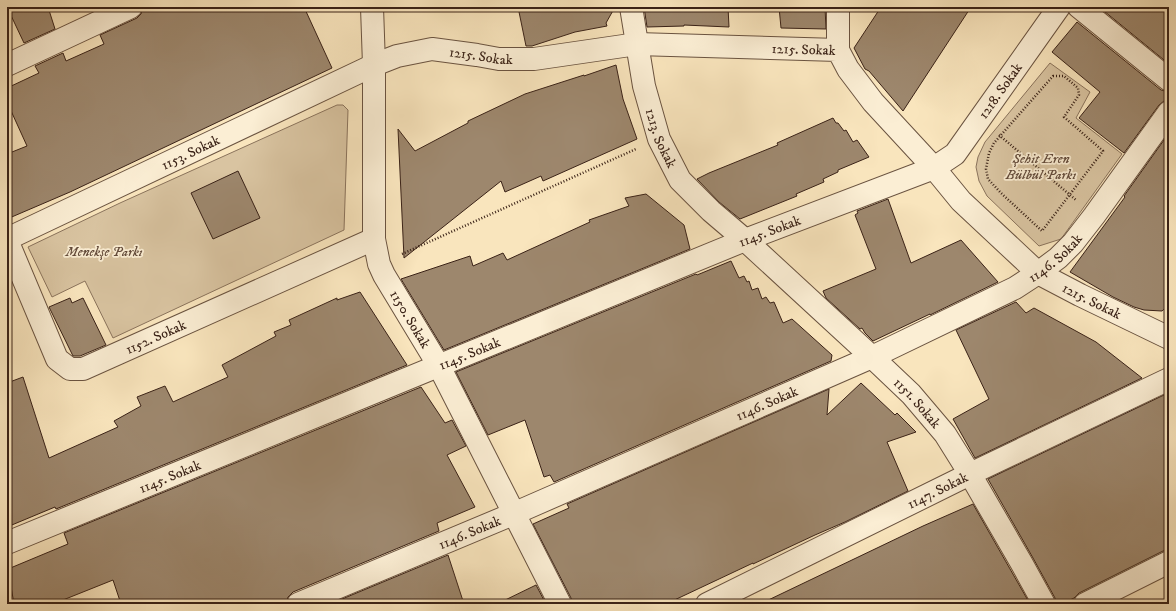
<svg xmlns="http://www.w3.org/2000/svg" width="1176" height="611" font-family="'IM FELL DW Pica',serif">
	<rect width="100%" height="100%" fill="#f9e5bd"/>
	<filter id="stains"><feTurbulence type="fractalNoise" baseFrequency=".005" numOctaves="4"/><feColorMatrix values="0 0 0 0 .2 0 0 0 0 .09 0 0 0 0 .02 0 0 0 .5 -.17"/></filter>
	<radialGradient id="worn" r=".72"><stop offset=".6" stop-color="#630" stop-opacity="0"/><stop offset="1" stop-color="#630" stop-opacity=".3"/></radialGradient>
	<path fill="#d9c4a1" stroke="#8a735c" d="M 1050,63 L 1090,92 L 1076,118 L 1122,154 L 1061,239 L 1039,246 L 987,196 L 979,181 L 976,167 L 978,157 L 985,142 Z
		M 337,105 L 343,105 L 348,110 L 344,230 L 113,338 L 85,281 L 52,297 L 28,247 L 120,203 Z"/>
	<path fill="#9d876d" stroke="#3a2217" d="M 7,7 L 48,7 L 55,29 L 24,43 Z
		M 143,7 L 304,7 L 332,68 L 70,192 L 7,219 L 7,154 L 27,146 L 7,102 L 7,88 L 39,73 L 35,66 L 63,53 L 66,61 L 104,44 L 100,35 L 137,18 L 141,14 Z
		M 518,7 L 615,7 L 606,23 L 607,26 L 575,32 L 532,46 L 526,46 Z
		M 644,7 L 728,7 L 729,27 L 684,25 L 684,26 L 647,27 Z
		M 779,7 L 825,7 L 826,29 L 781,28 Z
		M 881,7 L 971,7 L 903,111 L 869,71 L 865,69 L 854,48 Z
		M 1099,7 L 1169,7 L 1169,64 Z
		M 1077,22 L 1161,90 L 1169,92 L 1169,100 L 1164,101 L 1159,105 L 1124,153 L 1079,118 L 1100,92 L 1052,52 Z
		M 616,65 L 623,99 L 637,139 L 543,181 L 541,176 L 505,192 L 501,181 L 404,258 L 398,129 L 415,151 L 468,123 L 468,121 L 525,94 L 584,75 L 584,76 Z
		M 833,118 L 836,123 L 838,123 L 844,131 L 846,130 L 853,142 L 857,140 L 869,157 L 838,170 L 838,172 L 823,179 L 824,182 L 796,194 L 797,196 L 740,219 L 719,202 L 697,179 L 709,173 L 778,145 L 777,143 Z
		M 1169,133 L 1169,305 L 1162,311 L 1144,310 L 1134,307 L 1113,297 L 1070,272 L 1125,197 L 1124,196 Z
		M 238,171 L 260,218 L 213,239 L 191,193 Z
		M 646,194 L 684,225 L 690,249 L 444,350 L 401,279 L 470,256 L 473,266 L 503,253 L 507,260 L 590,222 L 589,220 L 629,206 L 625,198 Z
		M 888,199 L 911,263 L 961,240 L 998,282 L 930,315 L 930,314 L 873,341 L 865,333 L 862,328 L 860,329 L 826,298 L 823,291 L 876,269 L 855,215 L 858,213 L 857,211 Z
		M 731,261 L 739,278 L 744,276 L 747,282 L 749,281 L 752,290 L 758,288 L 762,299 L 766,297 L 770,303 L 774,302 L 783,323 L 792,319 L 832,355 L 831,361 L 554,482 L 550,475 L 544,477 L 525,420 L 488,435 L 456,372 L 696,274 L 697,275 Z
		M 360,292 L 407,365 L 56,509 L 55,507 L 7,527 L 7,383 L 23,377 L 49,458 L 118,427 L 114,421 L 141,406 L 137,397 L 165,386 L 173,402 L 228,377 L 222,365 L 276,336 L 274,332 L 291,325 L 289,320 L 337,298 L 337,300 Z
		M 70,298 L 72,303 L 83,298 L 106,345 L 80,356 L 73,356 L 49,307 Z
		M 1016,302 L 1026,313 L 1034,308 L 1096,342 L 1142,378 L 975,458 L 953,419 L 989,399 L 956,330 Z
		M 861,383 L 895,415 L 897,413 L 916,432 L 887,442 L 908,491 L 845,522 L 815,535 L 753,564 L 753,563 L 666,604 L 572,604 L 571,598 L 533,524 L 569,508 L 567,504 L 829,389 L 827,415 Z
		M 421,387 L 445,423 L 452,420 L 466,446 L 447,455 L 475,507 L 437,523 L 439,531 L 293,592 L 288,597 L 286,604 L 121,604 L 113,580 L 53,604 L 14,604 L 8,569 L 68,544 L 64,533 Z
		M 1164,395 L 1169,399 L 1169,550 L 1163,551 L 1079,593 L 1074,598 L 1062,604 L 1056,604 L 1055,598 L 1033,558 L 988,479 Z
		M 973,504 L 1030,604 L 760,604 L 923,526 Z
		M 448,555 L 464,604 L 330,604 Z
		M 536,585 L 546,604 L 497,604 Z"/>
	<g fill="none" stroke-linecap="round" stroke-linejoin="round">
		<defs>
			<g id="minor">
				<path id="s1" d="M 372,7 L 374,65 L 374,239 L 379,264 L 384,275 L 439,366 L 560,604"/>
				<path id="s2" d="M 631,7 L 644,86 L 659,139 L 680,180 L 711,211 L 745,240 L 872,357 L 911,394 L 945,434 L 970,474 L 1022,564 L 1044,604"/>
				<path d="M 838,7 L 838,50"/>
				<path d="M 1079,7 L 1169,80"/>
				<path d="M 7,65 L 131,7"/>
				<path id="s3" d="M 7,239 L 374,65 L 397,56 L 432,49 L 477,55 L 499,59 L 534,59 L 637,44 L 838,50 L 848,69 L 873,102 L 934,168 L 961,201 L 1038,273 L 1080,295 L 1169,338"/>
				<path id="s4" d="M 7,240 L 57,359 L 70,369 L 83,369 L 374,239"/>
				<path id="s5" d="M 7,543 L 745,240 L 934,168 L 955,154 L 1059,7"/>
				<path id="s6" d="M 298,604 L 513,514 L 872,357 L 1015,288 L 1038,273 L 1058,258 L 1073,243 L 1094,216 L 1169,112"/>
				<path id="s7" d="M 707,604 L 970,474 L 1169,379"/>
				<path d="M 1085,604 L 1169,562"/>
			</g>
		</defs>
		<use href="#minor" stroke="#6a5340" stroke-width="24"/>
		<path stroke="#3a2217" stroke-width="2.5" stroke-dasharray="1 2" stroke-linecap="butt" d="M 1053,76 L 1064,76 L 1078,88 L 1079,95 L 1064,117 L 1103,151 L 1042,231 L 1001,193 L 988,179 L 986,169 L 989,153 L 994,143 Z
			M 999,135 L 1076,200
			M 402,254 L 636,149"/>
		<use href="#minor" stroke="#fbeed4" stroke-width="22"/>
	</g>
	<g text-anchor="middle" stroke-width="3.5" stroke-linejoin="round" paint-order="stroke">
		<g font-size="14" fill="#3a2217" stroke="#fbeed4">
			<text dy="5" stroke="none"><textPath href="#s3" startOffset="840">1215. Sokak</textPath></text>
			<text dy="5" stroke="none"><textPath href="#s3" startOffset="516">1215. Sokak</textPath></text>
			<text dy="5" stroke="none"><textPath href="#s5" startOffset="1103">1218. Sokak</textPath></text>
			<text dy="5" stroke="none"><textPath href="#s2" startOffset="135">1213. Sokak</textPath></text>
			<text dy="5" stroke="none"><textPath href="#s3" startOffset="203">1153. Sokak</textPath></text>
			<text dy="5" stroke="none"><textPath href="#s5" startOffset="824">1145. Sokak</textPath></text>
			<text dy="5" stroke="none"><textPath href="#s6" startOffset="834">1146. Sokak</textPath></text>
			<text dy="5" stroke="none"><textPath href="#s3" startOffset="1236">1215. Sokak</textPath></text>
			<text dy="5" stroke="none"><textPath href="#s1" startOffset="321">1150. Sokak</textPath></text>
			<text dy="5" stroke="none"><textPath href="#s4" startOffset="238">1152. Sokak</textPath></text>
			<text dy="5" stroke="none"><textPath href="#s5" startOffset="500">1145. Sokak</textPath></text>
			<text dy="5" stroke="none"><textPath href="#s6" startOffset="510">1146. Sokak</textPath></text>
			<text dy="5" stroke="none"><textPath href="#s2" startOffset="507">1151. Sokak</textPath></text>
			<text dy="5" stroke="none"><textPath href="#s5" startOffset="176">1145. Sokak</textPath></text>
			<text dy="5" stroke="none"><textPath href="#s7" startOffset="257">1147. Sokak</textPath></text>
			<text dy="5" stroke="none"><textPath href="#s6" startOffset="186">1146. Sokak</textPath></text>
		</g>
		<g font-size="14" font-style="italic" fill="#624a3a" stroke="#fbeed4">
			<text x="1041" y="163">Şehit Eren<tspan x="1041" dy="16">Bülbül Parkı</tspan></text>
			<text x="104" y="256">Menekşe Parkı</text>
		</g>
	</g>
	<rect width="1176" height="611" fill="none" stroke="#f9e5bd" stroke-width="24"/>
	<rect x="8" y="8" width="1160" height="595" fill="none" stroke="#3a2217" stroke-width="2"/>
	<rect x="12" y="12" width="1152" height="587" fill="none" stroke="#3a2217"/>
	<rect width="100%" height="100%" filter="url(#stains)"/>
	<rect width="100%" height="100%" fill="url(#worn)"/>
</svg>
